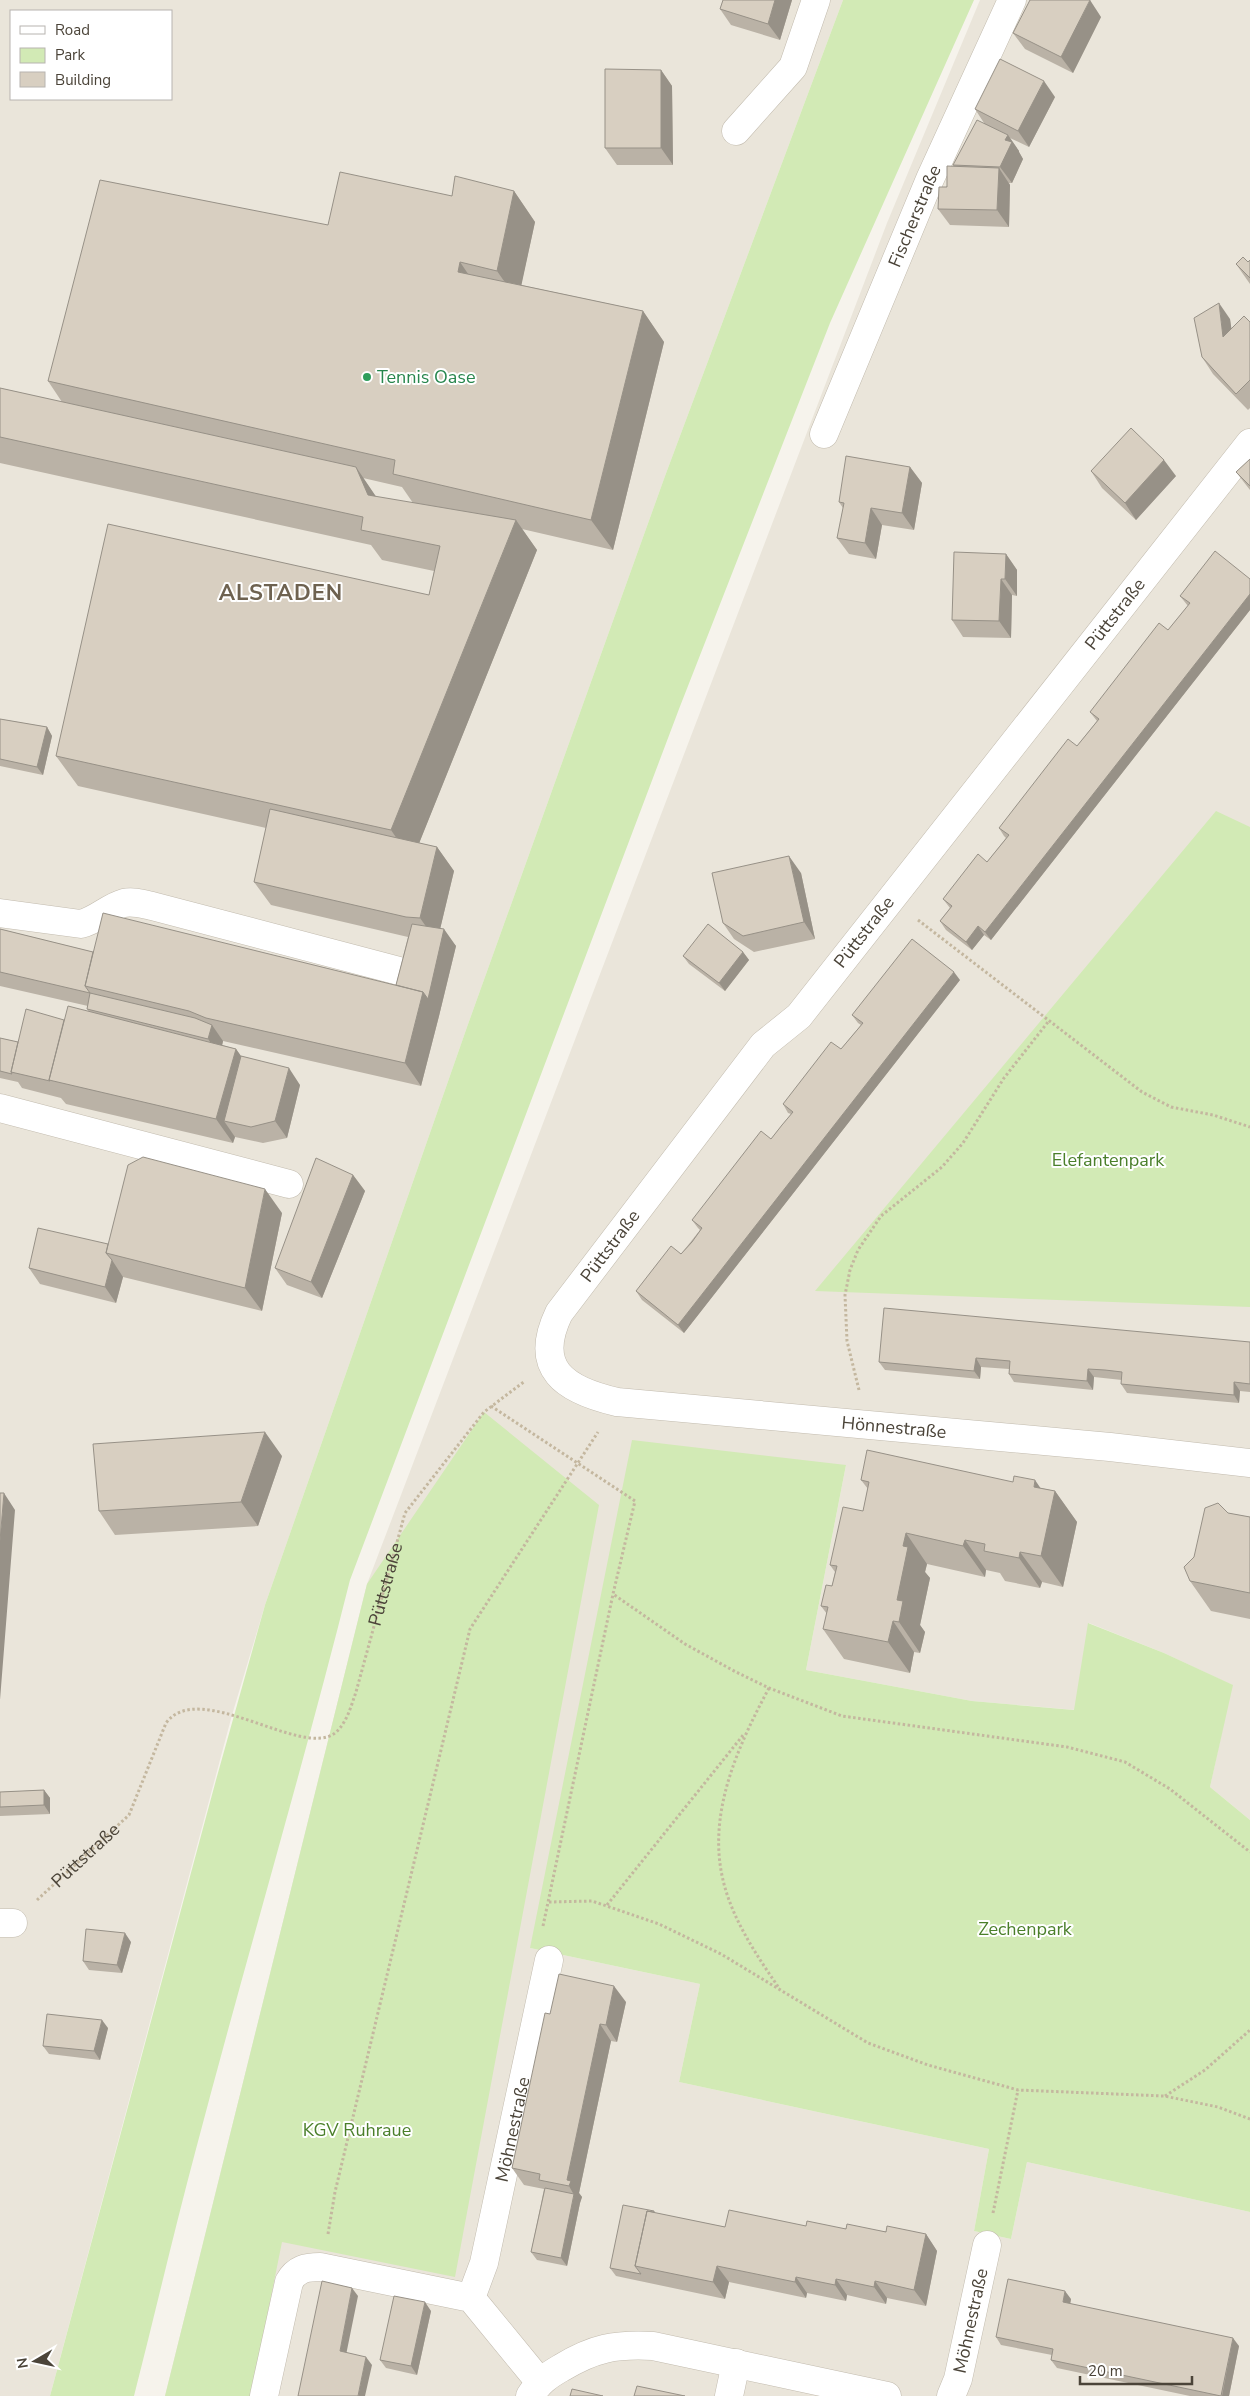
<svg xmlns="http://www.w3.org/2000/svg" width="1250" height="2396" font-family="'Nunito Sans',sans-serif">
	<rect width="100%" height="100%" fill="#f6f3ec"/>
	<path fill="#eae5da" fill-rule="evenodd" d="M 0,0 L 843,0 L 665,476 L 467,1027 L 265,1605 L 232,1715 L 50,2396 L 0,2396 ZM 11,11 L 171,11 L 171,99 L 11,99 Z
		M 980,0 L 1250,0 L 1250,1820 L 1210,1787 L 1232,1685 L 1164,1653 L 1089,1623 L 1075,1710 L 972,1701 L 806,1670 L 846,1465 L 530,1948 L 700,1984 L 679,2082 L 989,2149 L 974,2231 L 1011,2239 L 1027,2162 L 1250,2212 L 1250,2396 L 165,2396 L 367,1584 L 887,223 Z"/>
	<path fill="#d2eab5" d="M 843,0 L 974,0 L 830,323 L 679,709 L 350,1580 C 302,1771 246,1959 196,2149 C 174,2231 155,2314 134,2396 L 50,2396 L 216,1780 L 265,1605 L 467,1027 L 665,476 Z
		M 1216,811 L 1250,827 L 1250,1307 L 815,1291 Z
		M 484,1412 L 599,1505 L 455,2277 L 282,2242 L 251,2396 L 165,2396 L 367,1584 Z
		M 632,1440 L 846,1465 L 806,1670 L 972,1701 L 1074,1710 L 1088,1623 L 1164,1653 L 1233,1685 L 1210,1787 L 1250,1820 L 1250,2212 L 1027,2162 L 1011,2239 L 974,2231 L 989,2149 L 679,2082 L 700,1984 L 530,1948 Z"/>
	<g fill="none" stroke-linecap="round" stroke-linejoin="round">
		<defs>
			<g id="minor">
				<path d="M 736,131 L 793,67 L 816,0"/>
				<path id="s2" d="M 824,434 L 930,179 L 1012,0"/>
				<path id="s3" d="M 1250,443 L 799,1016 L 763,1045 L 559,1313 C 532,1369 565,1390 617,1402 L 1110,1447 L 1250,1463"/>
				<path d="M 0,913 L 81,924 C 97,920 109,907 124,903 C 133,901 143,904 152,906 L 403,972"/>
				<path d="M 0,1108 L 289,1184"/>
				<path d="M 0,1923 L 13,1923"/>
				<path id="s4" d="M 471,2298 L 484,2263 L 549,1960"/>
				<path d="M 264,2396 L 289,2282 C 296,2269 306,2267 320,2267 L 471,2298 L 539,2381"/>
				<path d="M 530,2396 C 539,2382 547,2376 561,2368 C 594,2348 615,2344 653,2346 L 887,2396"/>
				<path d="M 729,2396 L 736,2363"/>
				<path id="s5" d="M 951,2396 L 958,2379 L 987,2245"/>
			</g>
		</defs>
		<use href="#minor" stroke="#c2bbae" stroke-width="29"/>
		<g stroke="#c4b79f" stroke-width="3" stroke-dasharray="2.5 2.5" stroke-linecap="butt">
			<path d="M 918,920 L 1142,1092 L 1171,1107 L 1213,1115 L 1250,1127"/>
			<path d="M 859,1390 L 847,1341 L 845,1295 L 850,1270 L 858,1250 L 881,1216 L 942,1167 L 963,1143 L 1004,1078 L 1048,1022"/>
			<path d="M 491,1406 L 635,1501 L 613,1594 L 685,1644 L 736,1672 L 769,1688 L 842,1716 L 1067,1747 L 1125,1762 L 1170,1789 L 1250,1852"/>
			<path d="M 769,1688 C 738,1746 707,1813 723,1880 C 732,1919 757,1956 779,1988"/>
			<path id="s1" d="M 37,1900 L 129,1815 L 166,1723 C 199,1678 302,1759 335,1733 C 347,1723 351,1706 356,1692 L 405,1513 L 484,1412 L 525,1381"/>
			<path d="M 549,1902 L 592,1901 L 659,1924 L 721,1954 L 868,2043 L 928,2065 L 1018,2090 L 1164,2096 L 1218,2107 L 1250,2119"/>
			<path d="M 607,1905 L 744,1734"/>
			<path d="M 543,1926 L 613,1594"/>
			<path d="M 1165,2096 L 1205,2070 L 1250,2030"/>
			<path d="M 993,2213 L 1018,2090"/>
			<path d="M 328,2234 L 335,2192 L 470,1629 L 598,1432"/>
		</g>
		<use href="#minor" stroke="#fff" stroke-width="28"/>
	</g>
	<path fill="#bab2a6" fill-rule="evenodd" d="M 723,0 L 792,0 L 780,40 L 731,25 L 720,9 Z
		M 1101,17 L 1073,73 L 1025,49 L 1013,33 Z
		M 661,70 L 672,86 L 673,165 L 617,165 L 605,148 Z
		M 1055,97 L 1029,147 L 1010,138 L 1019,151 L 1019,152 L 1023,159 L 1012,183 L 1009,183 L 1010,185 L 1009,227 L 950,225 L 938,209 L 954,167 L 953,165 L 984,123 L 975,109 Z
		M 514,191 L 535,222 L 521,285 L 643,311 L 664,342 L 613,550 L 522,529 L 537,550 L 419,843 L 437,847 L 454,871 L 440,929 L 456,946 L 439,1016 L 421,1086 L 223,1041 L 222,1045 L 236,1049 L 241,1056 L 300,1085 L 287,1138 L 263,1143 L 235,1137 L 233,1143 L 66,1104 L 61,1098 L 22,1088 L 18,1082 L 0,1078 L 0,1038 L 18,1042 L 64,1020 L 89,1012 L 87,1009 L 88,1006 L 0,986 L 0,929 L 93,952 L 396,985 L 408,937 L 271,905 L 254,882 L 266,828 L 78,786 L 56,756 L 429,595 L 434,571 L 382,560 L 371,545 L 0,463 L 0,388 L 62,402 L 48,381 L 328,225 L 452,196 ZM 363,478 L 402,487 L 413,503 L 376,497 Z
		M 1250,260 L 1250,284 L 1236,264 L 1248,262 Z
		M 1230,319 L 1231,328 L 1250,322 L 1250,408 L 1248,410 L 1213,374 L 1202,357 Z
		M 1250,459 L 1250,490 L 1236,472 Z
		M 910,467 L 922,483 L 914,530 L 882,525 L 876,559 L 849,554 L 837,538 L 843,508 L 839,502 Z
		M 1091,471 L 1176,476 L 1136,520 L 1102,488 Z
		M 1006,554 L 1017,570 L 1017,596 L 1012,595 L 1011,638 L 963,637 L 952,620 Z
		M 1250,579 L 1250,610 L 991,940 L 984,935 L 972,950 L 946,930 L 940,921 L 950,908 L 943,899 L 987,862 L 1006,838 L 1004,836 L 999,828 L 1077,746 L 1097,721 L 1090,712 L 1168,630 L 1188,606 L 1180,596 Z
		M 0,719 L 47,727 L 52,736 L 43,775 L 0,766 Z
		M 801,873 L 815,939 L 754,952 L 734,939 L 723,923 Z
		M 743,952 L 749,960 L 725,991 L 689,964 L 683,956 Z
		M 960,980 L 684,1333 L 642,1300 L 636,1291 L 681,1254 L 700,1230 L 698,1228 L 692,1220 L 771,1139 L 791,1114 L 788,1113 L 783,1104 L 841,1049 L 861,1025 L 858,1023 L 852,1015 Z
		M 353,1175 L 365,1191 L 322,1298 L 287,1285 L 275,1268 Z
		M 282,1213 L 262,1311 L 123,1277 L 116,1303 L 40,1284 L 29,1268 Z
		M 1250,1342 L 1250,1392 L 1240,1391 L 1239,1403 L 1127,1393 L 1121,1384 L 1122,1380 L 1094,1377 L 1093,1390 L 1014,1382 L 1009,1374 L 1009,1369 L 981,1367 L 980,1379 L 885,1370 L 879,1362 Z
		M 282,1456 L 258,1526 L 115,1535 L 99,1511 Z
		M 861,1480 L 1041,1488 L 1055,1491 L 1077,1522 L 1063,1587 L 1042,1582 L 1040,1588 L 1005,1581 L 1000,1573 L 986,1570 L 985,1577 L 927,1564 L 925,1572 L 930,1578 L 920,1625 L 925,1632 L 920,1653 L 914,1652 L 910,1673 L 844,1659 L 823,1629 L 827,1614 L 821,1606 L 832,1586 L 835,1572 L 830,1565 L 863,1511 L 868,1489 Z
		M 1228,1513 L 1250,1517 L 1250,1619 L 1211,1611 L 1190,1581 Z
		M 44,1790 L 50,1798 L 50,1814 L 0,1816 L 0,1792 Z
		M 131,1942 L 122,1973 L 89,1970 L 83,1961 Z
		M 626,2002 L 617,2042 L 611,2041 L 579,2193 L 582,2197 L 580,2203 L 567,2266 L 537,2260 L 531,2252 L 544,2189 L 524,2185 L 512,2168 L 550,2014 Z
		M 108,2028 L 100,2060 L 49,2054 L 43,2046 Z
		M 654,2211 L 655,2213 L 725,2227 L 806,2226 L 926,2234 L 937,2251 L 926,2306 L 887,2298 L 886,2304 L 847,2295 L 846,2301 L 807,2293 L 806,2298 L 729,2282 L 725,2299 L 616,2276 L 610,2268 Z
		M 1071,2299 L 1070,2304 L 1239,2346 L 1229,2396 L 1190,2396 L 1057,2368 L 1051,2360 L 1052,2355 L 1001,2345 L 996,2337 Z
		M 431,2311 L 417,2375 L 386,2368 L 380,2360 Z"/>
	<path fill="#979187" d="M 775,0 L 792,0 L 780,40 L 768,24 Z
		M 1090,0 L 1101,17 L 1073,73 L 1061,57 Z
		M 661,70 L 672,86 L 673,165 L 661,148 Z
		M 1044,81 L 1055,97 L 1029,147 L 1018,131 Z
		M 1008,135 L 1019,151 L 1019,152 L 1023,159 L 1012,183 L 1000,167 L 1005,140 Z
		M 999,168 L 1010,185 L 1009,227 L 997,210 Z
		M 514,191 L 535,222 L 518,301 L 497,271 Z
		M 460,262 L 481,293 L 458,272 Z
		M 1219,303 L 1230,319 L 1235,353 L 1223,337 Z
		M 643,311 L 664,342 L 613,550 L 591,520 Z
		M 1164,460 L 1176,476 L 1136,520 L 1125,503 Z
		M 356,467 L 377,498 L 368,495 Z
		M 910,467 L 922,483 L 914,530 L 902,513 Z
		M 871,508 L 882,525 L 876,559 L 865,543 Z
		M 516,520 L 537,550 L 412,861 L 391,830 Z
		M 1006,554 L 1017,570 L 1017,596 L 1005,579 Z
		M 1001,579 L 1012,595 L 1011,638 L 999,621 Z
		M 1250,594 L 1250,610 L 991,940 L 985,932 Z
		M 47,727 L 52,736 L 43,775 L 37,767 Z
		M 437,847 L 454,871 L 437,942 L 420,918 Z
		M 789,856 L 801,873 L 815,939 L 804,922 Z
		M 978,926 L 984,935 L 972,950 L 966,942 Z
		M 444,929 L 456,946 L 439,1016 L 421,1086 L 405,1063 L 423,992 Z
		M 743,952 L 749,960 L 725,991 L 719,983 Z
		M 954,972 L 960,980 L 684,1333 L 678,1325 Z
		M 212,1025 L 223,1041 L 220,1056 L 208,1039 Z
		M 236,1049 L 253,1073 L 224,1121 L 235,1137 L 233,1143 L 216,1119 Z
		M 289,1068 L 300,1085 L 287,1138 L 275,1121 Z
		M 353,1175 L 365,1191 L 322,1298 L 311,1282 Z
		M 265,1189 L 282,1213 L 262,1311 L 245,1288 Z
		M 112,1260 L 123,1277 L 116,1303 L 105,1287 Z
		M 976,1358 L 981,1367 L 980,1379 L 974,1371 Z
		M 1088,1369 L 1094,1377 L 1093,1390 L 1087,1381 Z
		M 1234,1382 L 1240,1391 L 1239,1403 L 1234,1395 Z
		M 265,1432 L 282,1456 L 258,1526 L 241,1502 Z
		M 1035,1480 L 1052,1505 L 1055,1491 L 1077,1522 L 1063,1587 L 1041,1556 L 1034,1487 Z
		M 4,1493 L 15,1510 L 0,1700 L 0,1541 Z
		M 906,1533 L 927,1564 L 925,1572 L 930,1578 L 920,1625 L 925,1632 L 920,1653 L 899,1622 L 897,1600 L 903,1546 Z
		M 965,1540 L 986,1570 L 985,1577 L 963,1546 Z
		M 1020,1552 L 1042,1582 L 1040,1588 L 1019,1558 Z
		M 893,1621 L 914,1652 L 910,1673 L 888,1642 Z
		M 44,1790 L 50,1798 L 50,1814 L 44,1805 Z
		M 125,1933 L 131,1942 L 122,1973 L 117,1965 Z
		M 614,1986 L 626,2002 L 617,2042 L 606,2025 Z
		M 102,2020 L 108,2028 L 100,2060 L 94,2051 Z
		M 600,2024 L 611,2041 L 579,2193 L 582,2197 L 580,2203 L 567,2266 L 561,2258 L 574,2195 L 569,2186 L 567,2180 Z
		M 926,2234 L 937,2251 L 926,2306 L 914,2290 Z
		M 717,2266 L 729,2282 L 725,2299 L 713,2282 Z
		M 796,2277 L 807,2293 L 806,2298 L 795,2282 Z
		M 836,2279 L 847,2295 L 846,2301 L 835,2285 Z
		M 875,2281 L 887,2298 L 886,2304 L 874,2287 Z
		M 352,2288 L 358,2296 L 345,2360 L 340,2351 Z
		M 1065,2291 L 1071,2299 L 1069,2310 L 1063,2302 Z
		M 425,2302 L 431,2311 L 417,2375 L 411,2366 Z
		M 1233,2338 L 1239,2346 L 1229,2396 L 1222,2396 Z
		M 366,2357 L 372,2365 L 365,2396 L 358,2396 Z"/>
	<path fill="#d8cfc1" stroke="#979187" d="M 723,0 L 775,0 L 768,24 L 720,9 Z
		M 1030,0 L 1090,0 L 1061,57 L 1013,33 Z
		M 1000,59 L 1044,81 L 1018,131 L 975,109 Z
		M 605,69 L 661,70 L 661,148 L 605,148 Z
		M 977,120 L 1008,135 L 1005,140 L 1012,142 L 1000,167 L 953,165 Z
		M 947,166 L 999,168 L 997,210 L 938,209 L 939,187 L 947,187 Z
		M 340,172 L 452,196 L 455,176 L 514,191 L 497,271 L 460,262 L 458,272 L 643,311 L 591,520 L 393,474 L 395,460 L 48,381 L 100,180 L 328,225 Z
		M 1243,257 L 1248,262 L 1250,260 L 1250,278 L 1236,264 Z
		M 1219,303 L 1223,337 L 1244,316 L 1250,322 L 1250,380 L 1236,394 L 1202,357 L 1194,318 Z
		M 0,388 L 356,467 L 368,495 L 516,520 L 391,830 L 56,756 L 108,524 L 429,595 L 440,546 L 361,530 L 363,517 L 0,437 Z
		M 1131,428 L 1164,460 L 1125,503 L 1091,471 Z
		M 846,456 L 910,467 L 902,513 L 871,508 L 865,543 L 837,538 L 844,503 L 839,502 Z
		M 1250,459 L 1250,486 L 1236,472 Z
		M 1215,551 L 1250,579 L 1250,594 L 985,932 L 978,926 L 966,942 L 940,921 L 952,906 L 943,899 L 978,854 L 987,862 L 1009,835 L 999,828 L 1068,739 L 1077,746 L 1099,719 L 1090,712 L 1159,623 L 1168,630 L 1190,603 L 1180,596 Z
		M 954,552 L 1006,554 L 1005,579 L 1001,579 L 999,621 L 952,620 Z
		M 0,719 L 47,727 L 37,767 L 0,759 Z
		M 270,809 L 437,847 L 420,918 L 406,917 L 254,882 Z
		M 789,856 L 804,922 L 743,936 L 723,923 L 712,873 Z
		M 103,913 L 423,992 L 405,1063 L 206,1018 L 189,1011 L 85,986 Z
		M 412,924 L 444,929 L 428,999 L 423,992 L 396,985 Z
		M 708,924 L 743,952 L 719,983 L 683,956 Z
		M 0,929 L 93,952 L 85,986 L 90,993 L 0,972 Z
		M 912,939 L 954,972 L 678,1325 L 636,1291 L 671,1246 L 681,1254 L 692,1242 L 702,1228 L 692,1220 L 761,1131 L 771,1139 L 782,1125 L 793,1112 L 783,1104 L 831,1042 L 841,1049 L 863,1023 L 852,1015 Z
		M 90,993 L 195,1018 L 212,1025 L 208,1039 L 87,1009 Z
		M 68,1006 L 236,1049 L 216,1119 L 49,1080 Z
		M 26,1009 L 64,1020 L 49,1080 L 50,1081 L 11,1072 Z
		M 0,1038 L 18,1042 L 11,1072 L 12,1074 L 0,1071 Z
		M 241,1056 L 289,1068 L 275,1121 L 251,1127 L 224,1121 Z
		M 143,1157 L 265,1189 L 245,1288 L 106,1253 L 128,1165 Z
		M 316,1158 L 353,1175 L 311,1282 L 275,1268 Z
		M 38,1228 L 108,1244 L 106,1253 L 112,1260 L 105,1287 L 29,1268 Z
		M 884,1308 L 1250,1342 L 1250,1384 L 1234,1382 L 1234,1395 L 1121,1384 L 1122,1372 L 1105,1370 L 1088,1369 L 1087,1381 L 1009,1374 L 1010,1361 L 976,1358 L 974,1371 L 879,1362 Z
		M 265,1432 L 241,1502 L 99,1511 L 93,1444 Z
		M 867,1450 L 1013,1482 L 1014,1476 L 1035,1480 L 1034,1487 L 1055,1491 L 1041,1556 L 1020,1552 L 1019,1558 L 984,1551 L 985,1544 L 965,1540 L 963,1546 L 906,1533 L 903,1546 L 908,1547 L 897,1600 L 903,1601 L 899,1622 L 893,1621 L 888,1642 L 823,1629 L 828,1607 L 821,1606 L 826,1585 L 832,1586 L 837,1566 L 830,1565 L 843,1507 L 863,1511 L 869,1482 L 861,1480 Z
		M 0,1493 L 4,1493 L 0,1541 Z
		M 1218,1503 L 1228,1513 L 1250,1517 L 1250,1593 L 1190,1581 L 1184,1567 L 1194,1557 L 1205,1508 Z
		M 44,1790 L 44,1805 L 0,1807 L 0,1792 Z
		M 86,1929 L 125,1933 L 117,1965 L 83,1961 Z
		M 559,1974 L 614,1986 L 606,2025 L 600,2024 L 567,2180 L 571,2181 L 569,2186 L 539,2180 L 540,2174 L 512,2168 L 545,2013 L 550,2014 Z
		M 47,2014 L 102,2020 L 94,2051 L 43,2046 Z
		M 545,2188 L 574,2194 L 561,2258 L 531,2252 Z
		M 623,2205 L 654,2211 L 654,2212 L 647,2211 L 635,2266 L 641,2274 L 610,2268 Z
		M 729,2210 L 806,2226 L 807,2221 L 846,2229 L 847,2224 L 886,2232 L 887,2226 L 926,2234 L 914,2290 L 875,2281 L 874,2287 L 836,2279 L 835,2285 L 796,2277 L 795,2282 L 717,2266 L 713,2282 L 635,2266 L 647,2211 L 725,2227 Z
		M 1008,2279 L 1065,2291 L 1063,2302 L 1233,2338 L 1221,2396 L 1051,2360 L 1053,2349 L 996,2337 Z
		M 322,2281 L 352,2288 L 340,2351 L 366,2357 L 358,2396 L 298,2396 Z
		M 394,2296 L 425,2302 L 411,2366 L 380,2360 Z
		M 637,2386 L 685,2396 L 634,2396 Z
		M 572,2389 L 603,2396 L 570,2396 Z"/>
	<circle fill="#2e9e5b" stroke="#fff" stroke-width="2" cx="367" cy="377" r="5"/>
	<g text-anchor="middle" stroke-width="4" stroke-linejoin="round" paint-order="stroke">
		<g font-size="18" fill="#4b4439" stroke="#fff">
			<text dy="6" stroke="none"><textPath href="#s2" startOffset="236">Fischerstraße</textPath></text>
			<text transform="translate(1115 614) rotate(-52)" y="6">Püttstraße</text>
			<text transform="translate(864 932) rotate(-52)" y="6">Püttstraße</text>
			<text transform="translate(610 1246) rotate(-53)" y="6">Püttstraße</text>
			<text dy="6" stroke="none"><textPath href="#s3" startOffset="1521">Hönnestraße</textPath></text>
			<text dy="6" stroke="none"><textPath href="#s1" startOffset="561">Püttstraße</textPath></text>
			<text dy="6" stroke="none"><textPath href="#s1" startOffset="66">Püttstraße</textPath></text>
			<text dy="6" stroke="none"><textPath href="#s4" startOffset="174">Möhnestraße</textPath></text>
			<text dy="6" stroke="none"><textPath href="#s5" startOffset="78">Möhnestraße</textPath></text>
		</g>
		<g font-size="18" fill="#27864d" stroke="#fff" text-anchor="start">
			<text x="377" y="383">Tennis Oase</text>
		</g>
		<g font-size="18" fill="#4a7f2a" stroke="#fff">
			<text x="1108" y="1166">Elefantenpark</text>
			<text x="1025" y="1935">Zechenpark</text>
			<text x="357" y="2136">KGV Ruhraue</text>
		</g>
		<g font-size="22" font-weight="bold" letter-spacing="1" fill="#6e6250" stroke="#fff">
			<text x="281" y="600">ALSTADEN</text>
		</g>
	</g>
	<rect x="10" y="10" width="162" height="90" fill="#ffffff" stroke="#b7b4b0"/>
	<rect x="20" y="26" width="25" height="8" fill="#ffffff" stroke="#b7b4b0"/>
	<text x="55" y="35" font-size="15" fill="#4b4439">Road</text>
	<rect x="20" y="48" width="25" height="15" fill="#d2eab5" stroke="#b7b4b0"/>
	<text x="55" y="60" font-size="15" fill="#4b4439">Park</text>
	<rect x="20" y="72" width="25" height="15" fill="#d8cfc1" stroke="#b7b4b0"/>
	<text x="55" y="85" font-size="15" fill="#4b4439">Building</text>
	<g transform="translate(35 2361) rotate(261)" stroke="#ffffff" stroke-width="4" paint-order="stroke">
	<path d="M0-4L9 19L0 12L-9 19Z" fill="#4b4439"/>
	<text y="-8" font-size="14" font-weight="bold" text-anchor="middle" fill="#4b4439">N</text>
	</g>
	<path d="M1080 2376v8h112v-8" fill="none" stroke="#4b4439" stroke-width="2.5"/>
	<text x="1088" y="2376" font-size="15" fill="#4b4439" stroke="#ffffff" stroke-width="4" paint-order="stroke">20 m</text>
</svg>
